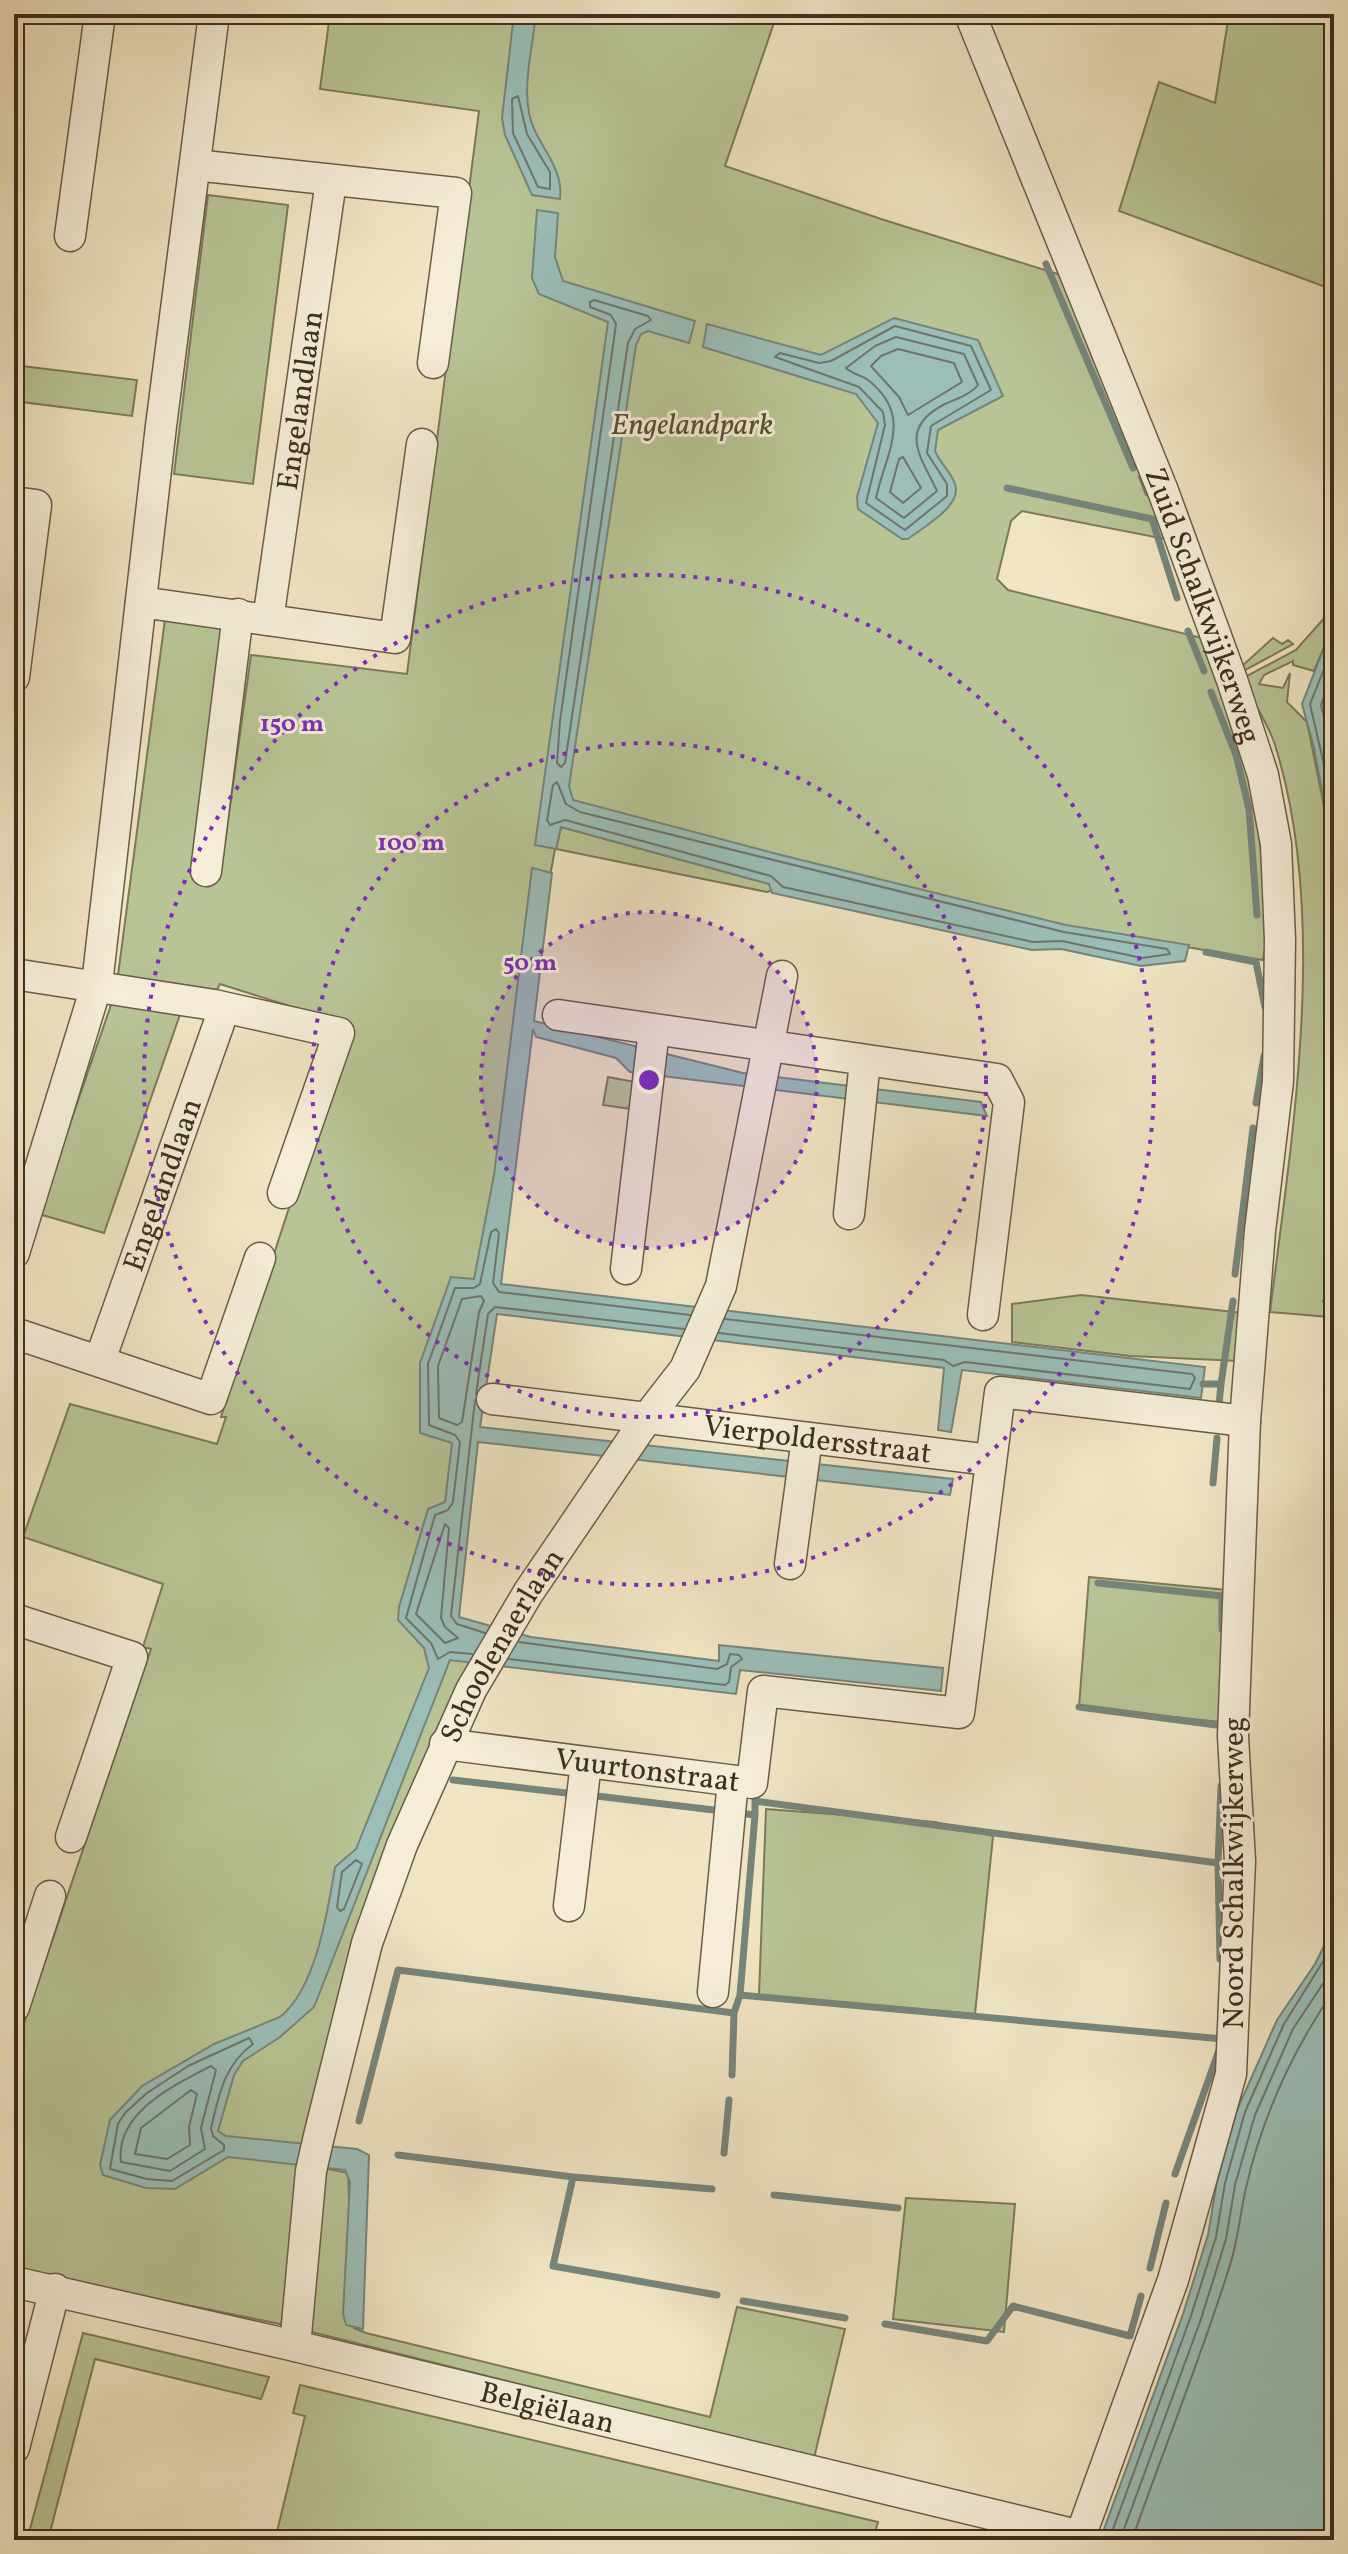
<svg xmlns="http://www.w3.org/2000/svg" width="1348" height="2554" font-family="Vollkorn,serif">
	<rect width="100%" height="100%" fill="#f0e4c2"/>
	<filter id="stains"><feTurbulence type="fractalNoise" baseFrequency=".0025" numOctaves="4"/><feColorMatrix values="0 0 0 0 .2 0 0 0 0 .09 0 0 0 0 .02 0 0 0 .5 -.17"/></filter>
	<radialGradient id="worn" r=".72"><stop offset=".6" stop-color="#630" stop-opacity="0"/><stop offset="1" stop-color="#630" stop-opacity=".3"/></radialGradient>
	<path fill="#b8c494" stroke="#7c7a5a" stroke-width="2" d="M 330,14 L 777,14 L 725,166 L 884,220 L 1061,275 L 1147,479 L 1139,477 L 1146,495 L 1155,499 L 1170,540 L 1022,511 L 1011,521 L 997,579 L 1008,590 L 1206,639 L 1253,782 L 1269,925 L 1263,960 L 1063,926 L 564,802 L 550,876 L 469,1482 L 457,1617 L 487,1629 L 349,1959 L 299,2163 L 348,2173 L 354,2328 L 366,2333 L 710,2417 L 737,2307 L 845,2329 L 814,2458 L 280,2324 L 14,2270 L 14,2053 L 151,1649 L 143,1647 L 163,1584 L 23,1537 L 70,1404 L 217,1444 L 226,1417 L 221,1417 L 340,1051 L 345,1052 L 353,1026 L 220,984 L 217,990 L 118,975 L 165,619 L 229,625 L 195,877 L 220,878 L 251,655 L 407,674 L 479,111 L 320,89 Z
		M 1229,14 L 1334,14 L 1334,290 L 1119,211 L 1159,82 L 1215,103 Z
		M 208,195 L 288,205 L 253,484 L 174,474 Z
		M 14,365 L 137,380 L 132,416 L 14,401 Z
		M 1334,607 L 1334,633 L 1327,640 L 1314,671 L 1293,665 L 1293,661 L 1264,675 L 1259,684 L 1283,688 L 1290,673 L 1287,702 L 1307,722 L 1334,856 L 1330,1287 L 1334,1299 L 1323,1301 L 1330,1317 L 1270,1312 C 1292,1135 1330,915 1274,742 C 1267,722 1253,702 1243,682 L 1245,677 L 1296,650 Z
		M 1273,638 L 1282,644 L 1288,640 L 1293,644 L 1240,673 L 1241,667 Z
		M 561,827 L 770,884 L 774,890 L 767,892 L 556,849 Z
		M 112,1002 L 184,1003 L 104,1233 L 39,1214 Z
		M 608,1077 L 635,1082 L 631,1109 L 603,1105 Z
		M 1081,1295 L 1243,1313 L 1239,1361 L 1130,1356 L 1012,1342 L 1012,1304 Z
		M 1089,1577 L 1227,1590 L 1230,1723 L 1079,1707 Z
		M 766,1809 L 935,1822 L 993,1836 L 975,2014 L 759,1995 Z
		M 906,2198 L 1015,2204 L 1004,2332 L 893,2319 Z
		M 83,2333 L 269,2377 L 261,2399 L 95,2359 L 48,2540 L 27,2540 Z
		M 300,2385 L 878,2522 L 873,2540 L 275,2540 L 305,2416 L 293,2413 Z"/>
	<path fill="#9bbeb8" stroke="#76857b" stroke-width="2" d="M 514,14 L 536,14 C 533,45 523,82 529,113 C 535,145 564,164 560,199 L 532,195 L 505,135 L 502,118 Z
		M 537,210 L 558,213 L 555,257 L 563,281 L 695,321 L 689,343 L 648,331 L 641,334 L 636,345 L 569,786 L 573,800 L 781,855 L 1066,925 L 1189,945 L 1185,961 L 1141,966 L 1061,949 L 1032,950 L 772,893 L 769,884 L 561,827 L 556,849 L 535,845 L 608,322 L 539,294 L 532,278 Z
		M 894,318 L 978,340 L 1003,396 L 938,430 L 935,451 C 940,463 951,472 955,484 C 963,506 923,527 908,539 L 902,539 L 858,509 L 857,497 L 878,423 L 856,394 L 703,347 L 707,324 L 821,355 Z
		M 1334,633 L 1334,856 L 1314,748 L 1302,704 L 1327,640 Z
		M 532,868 L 552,873 L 534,1021 L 743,1073 L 981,1102 L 987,1116 L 630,1072 L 616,1058 L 536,1037 L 533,1029 L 501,1284 L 1205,1367 L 1201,1398 L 962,1370 L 951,1432 L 938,1430 L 944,1368 L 497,1314 L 480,1427 L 953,1479 L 950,1495 L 478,1442 L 459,1617 L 531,1637 L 719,1661 L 719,1645 L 943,1668 L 941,1691 L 740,1670 L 736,1694 L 450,1660 L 314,2007 L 280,2037 L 243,2061 L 234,2075 L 218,2131 L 226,2136 L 357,2149 L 369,2155 L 363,2329 L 346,2325 L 343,2314 L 350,2182 L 345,2170 L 228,2157 L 175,2189 L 146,2188 L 103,2175 L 100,2165 L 110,2120 L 142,2086 L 214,2044 L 280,2017 C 316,1989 328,1910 335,1867 L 356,1849 L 429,1668 L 424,1648 L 398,1620 L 399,1607 L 428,1509 L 445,1502 L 452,1443 L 420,1433 L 420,1363 L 451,1277 L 474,1279 L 494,1175 Z
		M 1334,1155 L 1334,1299 C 1319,1252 1330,1203 1334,1155 Z
		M 1334,1926 L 1334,2540 L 1100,2540 L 1183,2314 L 1208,2235 L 1217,2181 L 1237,2110 L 1277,2020 L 1315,1964 Z"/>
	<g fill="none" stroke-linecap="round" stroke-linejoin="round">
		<path stroke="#6d766c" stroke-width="2" d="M 518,96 L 527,134 L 550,172 L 550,189 L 538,187 L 513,133 L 512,99 Z
			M 594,300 L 648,316 L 651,320 L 635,329 L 628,343 L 565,763 L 561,767 L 557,763 L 560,721 L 616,324 L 611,315 L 590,307 L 590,302 Z
			M 895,326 L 971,346 L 991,390 L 931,426 L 927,453 L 947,484 L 947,496 L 905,530 L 866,503 L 885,425 L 883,412 L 859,387 L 775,357 L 780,353 L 819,363 L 831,361 Z
			M 896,337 L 964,354 L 978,385 C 971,394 956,399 945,404 C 896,429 922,458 937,491 L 904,518 L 876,498 C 886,452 914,416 868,380 C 861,375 852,374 846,368 L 875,346 Z
			M 898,349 L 954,363 L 962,382 L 908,415 L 899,397 L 871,366 L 881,356 Z
			M 903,457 L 921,488 L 903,503 L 890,492 L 899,459 Z
			M 1334,644 L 1310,704 L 1334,808
			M 1334,669 L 1321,705 L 1334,756
			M 557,782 L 566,804 L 580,812 L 1064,932 L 1167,949 L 1170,954 L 1142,958 L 1062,941 L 1033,942 L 783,887 L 771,876 L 565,820 L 550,825 L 547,820 L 553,785 Z
			M 481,1296 L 484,1301 L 479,1312 L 462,1422 L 457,1425 L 439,1418 L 438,1366 L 462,1299 Z
			M 719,1333 L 944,1360 L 953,1366 L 965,1362 L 1190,1389 L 1195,1378 L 1192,1374 L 725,1319
			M 476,1394 L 488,1314 L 495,1307 L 684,1329
			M 475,1400 L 451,1616 L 457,1624 L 485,1633
			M 445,1524 L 449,1528 L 441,1618 L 445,1627 L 458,1638 L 445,1643 L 416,1614 Z
			M 472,1654 L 450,1652 L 438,1659 L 431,1643 L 406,1618 L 435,1515 L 448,1510 L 453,1502 L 460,1442 L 455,1435 L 429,1425 L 428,1364 L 455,1288 L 474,1288 L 480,1284 L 491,1232 L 496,1229 L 499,1233 L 493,1283 L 499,1292 L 690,1315
			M 509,1659 L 725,1685 L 729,1682 L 731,1667 L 742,1659 L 739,1655 L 730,1654 L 727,1664 L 717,1669 L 519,1642
			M 356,1860 L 362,1864 L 344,1909 L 340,1911 L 337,1907 L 342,1872 Z
			M 249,2038 L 253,2044 C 224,2065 219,2095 211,2128 L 213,2136 L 224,2145 L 224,2150 L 172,2181 L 147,2179 L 110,2169 L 118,2124 L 125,2113 L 147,2093 L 188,2066 Z
			M 211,2066 L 216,2070 L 201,2128 L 205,2149 L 170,2171 L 121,2162 C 115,2113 174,2085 211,2066 Z
			M 191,2090 L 197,2094 L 189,2127 L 190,2145 L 167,2159 L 135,2154 L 141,2128 Z
			M 1109,2540 L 1191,2316 L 1216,2237 L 1225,2183 L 1245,2112 L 1284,2024 L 1334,1944
			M 1120,2540 L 1201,2319 L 1226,2239 L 1235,2185 L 1255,2115 L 1293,2029 L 1334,1967
			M 1132,2540 C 1164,2448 1201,2358 1230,2265 C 1238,2240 1240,2214 1246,2188 C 1262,2117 1293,2050 1334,1990"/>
		<path stroke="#76857b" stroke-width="7" d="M 1046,264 L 1133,468
			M 1007,488 L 1152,519 L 1177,598
			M 1188,631 L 1204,671
			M 1211,692 L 1236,755 L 1249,809 L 1257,915
			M 1206,952 L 1256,962 L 1265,1007
			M 1256,1103 L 1264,1056
			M 1235,1274 L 1253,1128
			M 1203,1384 L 1221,1384 L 1219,1404
			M 1221,1384 L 1233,1301
			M 1213,1483 L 1217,1438
			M 1098,1583 L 1222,1596 L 1222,1629
			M 1079,1707 L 1224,1726
			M 453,1780 L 575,1794
			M 588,1795 L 722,1811
			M 739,1813 L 755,1815 L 740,1995
			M 755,1815 L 755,1801 L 1218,1863 L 1220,1959
			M 1218,1863 L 1221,1786
			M 732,2075 L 734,2013
			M 359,2121 L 398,1970 L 734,2013 L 740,1995 L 1223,2039 L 1175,2174
			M 724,2153 L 729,2100
			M 398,2155 L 573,2177 L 553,2266 L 717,2295
			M 573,2177 L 712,2189
			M 774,2195 L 898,2208
			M 1150,2268 L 1166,2203
			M 743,2301 L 845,2318
			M 885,2324 L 987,2341 L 1013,2306 L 1130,2336 L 1141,2296"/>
		<defs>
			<g id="minor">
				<path id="s1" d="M 970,14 L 1163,491 L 1232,680 L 1263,775 L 1276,844 L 1280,940 L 1278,1081 L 1260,1231 L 1245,1421 L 1233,1736 L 1240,1861 L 1231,2074 L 1173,2280 L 1079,2540"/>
				<path d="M 195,165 L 456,193 L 433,363"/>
				<path d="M 70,236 L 100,14"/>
				<path d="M 14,502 L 36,505 L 14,677"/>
				<path d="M 141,602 L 395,638 L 422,444"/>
				<path id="s2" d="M 268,620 L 331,181"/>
				<path d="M 206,871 L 238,614"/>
				<path d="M 14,974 L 214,1005 L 339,1033 L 283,1193"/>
				<path d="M 558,1015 L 997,1079 L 1009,1102 L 983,1315"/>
				<path d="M 849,1214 L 865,1061"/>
				<path d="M 14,1253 L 97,984 L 161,426 L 214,14"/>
				<path d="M 626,1269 L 654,1030"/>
				<path d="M 14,1333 L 211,1399 L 260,1258"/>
				<path id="s3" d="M 100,1360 L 224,1009"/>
				<path id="s4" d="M 492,1399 L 990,1460"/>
				<path d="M 790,1564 L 807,1438"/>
				<path d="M 14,1619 L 132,1657 L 71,1837"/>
				<path id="s5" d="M 445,1744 L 752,1783 L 763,1691 L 959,1713 L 1000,1392 L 1245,1421"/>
				<path d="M 569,1906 L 586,1763"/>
				<path d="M 713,1992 L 733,1781"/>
				<path d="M 14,2007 L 50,1896"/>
				<path id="s6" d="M 14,2282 L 295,2346 L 1081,2536"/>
				<path id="s7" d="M 295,2346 L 311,2171 L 319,2136 L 367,1943 L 402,1845 L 471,1690 L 528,1593 L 647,1418 L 685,1369 L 721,1286 L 782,976"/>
				<path d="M 14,2448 L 55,2289"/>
			</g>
		</defs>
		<use href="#minor" stroke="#6b5c48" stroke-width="33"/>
		<use href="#minor" stroke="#f5edd7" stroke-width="30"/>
	</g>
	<circle cx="649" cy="1080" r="168" fill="#7b2cbf" fill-opacity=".12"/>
	<g fill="none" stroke="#7b2cbf" stroke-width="4" stroke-dasharray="4 8">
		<circle cx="649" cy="1080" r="168"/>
		<circle cx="649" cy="1080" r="337"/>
		<circle cx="649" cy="1080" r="505"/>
	</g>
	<g text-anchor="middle" stroke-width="6" stroke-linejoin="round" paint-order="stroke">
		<g font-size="30" fill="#3f2f1f" stroke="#f5edd7">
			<text dy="10" stroke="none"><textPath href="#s2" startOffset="222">Engelandlaan</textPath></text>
			<text dy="10" stroke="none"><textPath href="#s1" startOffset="636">Zuid Schalkwijkerweg</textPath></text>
			<text dy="10" stroke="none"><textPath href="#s3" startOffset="186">Engelandlaan</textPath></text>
			<text dy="10" stroke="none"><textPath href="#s4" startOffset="328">Vierpoldersstraat</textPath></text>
			<text dy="10" stroke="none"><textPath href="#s7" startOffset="738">Schoolenaerlaan</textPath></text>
			<text dy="10" stroke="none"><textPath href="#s5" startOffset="204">Vuurtonstraat</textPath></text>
			<text transform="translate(1233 1873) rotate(-90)" y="10">Noord Schalkwijkerweg</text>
			<text dy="10" stroke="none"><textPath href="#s6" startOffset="548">Belgiëlaan</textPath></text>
		</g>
		<g font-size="30" font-style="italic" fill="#574d36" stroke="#f5edd7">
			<text x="692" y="434">Engelandpark</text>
		</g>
	</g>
	<circle cx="649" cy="1080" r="12" fill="#7b2cbf" stroke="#f5edd7" stroke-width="4"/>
	<g font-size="24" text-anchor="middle" font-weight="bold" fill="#7b2cbf" stroke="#f5edd7" stroke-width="6" stroke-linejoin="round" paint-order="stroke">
		<text x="292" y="731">150 m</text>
		<text x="411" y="850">100 m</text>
		<text x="530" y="970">50 m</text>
	</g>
	<rect width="1348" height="2554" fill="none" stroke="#f0e4c2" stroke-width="48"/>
	<rect x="16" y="16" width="1316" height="2522" fill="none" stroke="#3f2f1f" stroke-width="4"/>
	<rect x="24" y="24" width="1300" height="2506" fill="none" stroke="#3f2f1f" stroke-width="2"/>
	<rect width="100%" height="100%" filter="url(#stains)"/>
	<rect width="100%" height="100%" fill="url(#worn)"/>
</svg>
